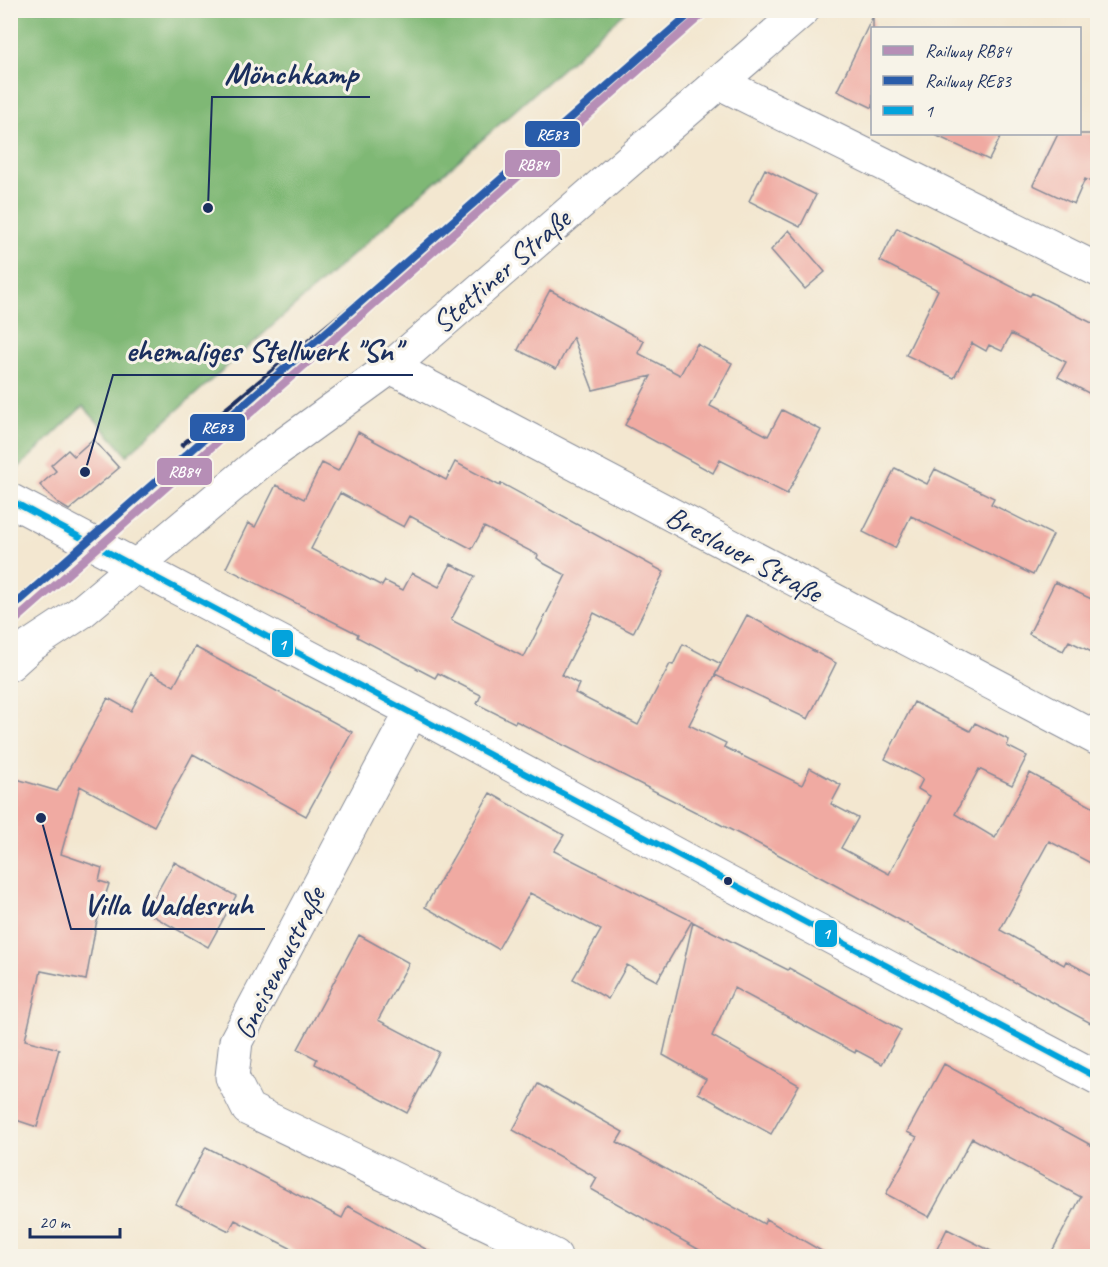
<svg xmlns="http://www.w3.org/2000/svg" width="1108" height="1267" font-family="Caveat,sans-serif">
	<rect width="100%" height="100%" fill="#f7f3e8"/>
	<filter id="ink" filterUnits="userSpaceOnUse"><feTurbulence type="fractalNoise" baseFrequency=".0167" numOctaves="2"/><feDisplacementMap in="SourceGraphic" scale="12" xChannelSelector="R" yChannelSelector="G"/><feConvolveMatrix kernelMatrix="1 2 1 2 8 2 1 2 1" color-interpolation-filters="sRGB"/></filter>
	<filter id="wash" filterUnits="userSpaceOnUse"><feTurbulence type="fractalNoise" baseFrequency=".008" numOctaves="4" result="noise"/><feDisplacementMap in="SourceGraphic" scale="24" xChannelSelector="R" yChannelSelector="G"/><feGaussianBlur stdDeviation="1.35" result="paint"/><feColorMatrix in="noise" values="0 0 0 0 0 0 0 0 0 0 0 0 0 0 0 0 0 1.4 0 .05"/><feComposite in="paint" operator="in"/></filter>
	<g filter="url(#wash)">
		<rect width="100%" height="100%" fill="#f3e7d0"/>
		<path fill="#7fb874" stroke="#4d7469" stroke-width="1.5" d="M 10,11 L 11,10 L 627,11 L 127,455 L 83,406 L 17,469 L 10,465 Z"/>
		<g id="blocks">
			<path fill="#f0aaa2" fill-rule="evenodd" d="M 873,16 L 873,108 L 837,91 Z
				M 933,134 L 1002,134 L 989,160 Z
				M 1058,134 L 1098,134 L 1098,185 L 1085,179 L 1074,204 L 1033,185 Z
				M 765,169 L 816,195 L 800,227 L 749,201 Z
				M 897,228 L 1030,296 L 1032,293 L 1098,326 L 1098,398 L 1058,377 L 1066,362 L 1011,334 L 1002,351 L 989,345 L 986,351 L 972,343 L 954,378 L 906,355 L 938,290 L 880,261 Z
				M 789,230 L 825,272 L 805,289 L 771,250 Z
				M 550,290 L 644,341 L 638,353 L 680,375 L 697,344 L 732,363 L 710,406 L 768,436 L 782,410 L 821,430 L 787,494 L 720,460 L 713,473 L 625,425 L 651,376 L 593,390 L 573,337 L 556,369 L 518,350 Z
				M 358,432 L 446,480 L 455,462 L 500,486 L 501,483 L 664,572 L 633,633 L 594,613 L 562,675 L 579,684 L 575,693 L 638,725 L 670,664 L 673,665 L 683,644 L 721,664 L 689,725 L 726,743 L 724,747 L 802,785 L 810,768 L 841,785 L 831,804 L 858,818 L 841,848 L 889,874 L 930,796 L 918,789 L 923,779 L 885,759 L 914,702 L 970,731 L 975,723 L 1009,740 L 1007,746 L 1027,756 L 1012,785 L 979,769 L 955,814 L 995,838 L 1030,773 L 1098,810 L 1098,867 L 1049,841 L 1000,930 L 1064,965 L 1066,961 L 1098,978 L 1098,1027 L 757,843 L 516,721 L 515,723 L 477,704 L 481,695 L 438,673 L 435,678 L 357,637 L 358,634 L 226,568 L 248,523 L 255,527 L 276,485 L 304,499 L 322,463 L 338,471 ZM 340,493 L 404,527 L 410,516 L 472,549 L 484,527 L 538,555 L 537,558 L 545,564 L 566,575 L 524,657 L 451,620 L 475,576 L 451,564 L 439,587 L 412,573 L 403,590 L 385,581 L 382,586 L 311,549 Z
				M 93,439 L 119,468 L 69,510 L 59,504 L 40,485 L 56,471 L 51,465 L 68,450 L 74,456 Z
				M 895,468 L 927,484 L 935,469 L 994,498 L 991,504 L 1053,535 L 1033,575 L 911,516 L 895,548 L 863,532 Z
				M 1055,582 L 1098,602 L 1098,655 L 1069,641 L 1063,651 L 1029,634 Z
				M 747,615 L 836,663 L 808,719 L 715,675 Z
				M 195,647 L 352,732 L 306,816 L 193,754 L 154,826 L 80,786 L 61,854 L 102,868 L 99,881 L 109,884 L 96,925 L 86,980 L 41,971 L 25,1040 L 59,1049 L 37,1127 L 10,1118 L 10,777 L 57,791 L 108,698 L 131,711 L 151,673 L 174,686 Z
				M 490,793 L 564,835 L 554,851 L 692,921 L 657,981 L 627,965 L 608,999 L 573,979 L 601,930 L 530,893 L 498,949 L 425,907 Z
				M 174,862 L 236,896 L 208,947 L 146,912 Z
				M 693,922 L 788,970 L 789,968 L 901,1030 L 882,1064 L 856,1050 L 855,1053 L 734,988 L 712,1036 L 799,1085 L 771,1134 L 698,1093 L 706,1079 L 663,1055 Z
				M 359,935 L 409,963 L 378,1020 L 439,1052 L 407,1113 L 315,1064 L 317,1059 L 298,1049 Z
				M 944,1064 L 1098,1149 L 1098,1257 L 1049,1257 L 1081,1197 L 972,1138 L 929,1217 L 886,1194 L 917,1137 L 907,1132 Z
				M 538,1084 L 623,1132 L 617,1142 L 764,1224 L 766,1219 L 832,1257 L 712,1257 L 591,1189 L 597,1178 L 513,1130 Z
				M 206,1147 L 342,1218 L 348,1206 L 440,1257 L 308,1257 L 235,1220 L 229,1231 L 176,1204 Z
				M 947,1229 L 1003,1257 L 933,1257 Z"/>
		</g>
	</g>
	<g filter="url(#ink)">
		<use href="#blocks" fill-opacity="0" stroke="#878b97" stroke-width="1.5"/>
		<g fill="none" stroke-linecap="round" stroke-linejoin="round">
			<defs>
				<path id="minor" d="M 718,82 L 1098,270
					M 391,367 L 1098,739
					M 10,500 L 412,711 L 719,878 L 1098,1078
					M 10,664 L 30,646 L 80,613 L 260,462 L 391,367 L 803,10
					M 412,711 L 236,1041 L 232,1077 L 248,1109 L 555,1256"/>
			</defs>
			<use href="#minor" stroke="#878b97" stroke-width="35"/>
			<use href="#minor" stroke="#fff" stroke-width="33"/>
			<path stroke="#1b2f5e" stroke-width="4.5" d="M 182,445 L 684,32"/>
			<defs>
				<path id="bus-1" d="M 10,500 C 374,691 735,886 1098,1078"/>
			</defs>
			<use href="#bus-1" stroke="#f7f3e8" stroke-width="10"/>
			<use href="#bus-1" stroke="#03a3dc" stroke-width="6"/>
			<defs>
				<path id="rail-1" d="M 10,625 L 707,10"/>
				<path id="rail-2" d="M 16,604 L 686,17"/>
			</defs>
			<use href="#rail-1" stroke="#f7f3e8" stroke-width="12"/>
			<use href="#rail-2" stroke="#f7f3e8" stroke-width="12"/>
			<use href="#rail-1" stroke="#b68eb6" stroke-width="8"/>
			<use href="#rail-2" stroke="#295caa" stroke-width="8"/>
		</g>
	</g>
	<circle fill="#1b2f5e" stroke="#f7f3e8" stroke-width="2" cx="728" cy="881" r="5"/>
	<g text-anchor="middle" stroke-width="6" stroke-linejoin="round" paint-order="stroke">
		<g font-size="30" fill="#1b2f5e" stroke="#f7f3e8">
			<text transform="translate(501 271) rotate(-41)" y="10">Stettiner Straße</text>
			<text transform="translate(744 554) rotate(28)" y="10">Breslauer Straße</text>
			<text transform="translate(279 963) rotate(-63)" y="10">Gneisenaustraße</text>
		</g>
	</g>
	<path fill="none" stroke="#1b2f5e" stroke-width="2" d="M208 208L212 97H370M85 472L113 375H413M41 818L71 929H265"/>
	<g fill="#1b2f5e" stroke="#f7f3e8" stroke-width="2">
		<circle cx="208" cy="208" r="6"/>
		<circle cx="85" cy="472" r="6"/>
		<circle cx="41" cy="818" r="6"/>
	</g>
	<g font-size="32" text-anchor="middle" font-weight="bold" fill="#1b2f5e" stroke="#f7f3e8" stroke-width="6" stroke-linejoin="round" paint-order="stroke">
		<text x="291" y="84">Mönchkamp</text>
		<text x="263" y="361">ehemaliges Stellwerk "Sn"</text>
		<text x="168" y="915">Villa Waldesruh</text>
	</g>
	<g stroke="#f7f3e8" stroke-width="2">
		<rect x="524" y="120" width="57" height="28" rx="6" fill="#295caa"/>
		<rect x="504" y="149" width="57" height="29" rx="6" fill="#b68eb6"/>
		<rect x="189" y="413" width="57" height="29" rx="6" fill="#295caa"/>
		<rect x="156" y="457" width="57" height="29" rx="6" fill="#b68eb6"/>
		<rect x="271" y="629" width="23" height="29" rx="6" fill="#03a3dc"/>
		<rect x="814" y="919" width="24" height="29" rx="6" fill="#03a3dc"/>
	</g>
	<g font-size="16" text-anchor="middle" font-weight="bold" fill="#fff">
		<text x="552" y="140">RE83</text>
		<text x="533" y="170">RB84</text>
		<text x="217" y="433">RE83</text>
		<text x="184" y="477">RB84</text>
		<text x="282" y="650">1</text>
		<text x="826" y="939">1</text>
	</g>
	<rect width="1108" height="1267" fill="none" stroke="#f7f3e8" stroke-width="36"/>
	<rect x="871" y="27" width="210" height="108" fill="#f7f3e8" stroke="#9fa5b1" stroke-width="1.5"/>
	<rect x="883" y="46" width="30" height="9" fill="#b68eb6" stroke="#9fa5b1" stroke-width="1.5"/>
	<text x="925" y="57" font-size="18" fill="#1b2f5e">Railway RB84</text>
	<rect x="883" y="76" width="30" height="9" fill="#295caa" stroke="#9fa5b1" stroke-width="1.5"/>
	<text x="925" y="87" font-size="18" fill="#1b2f5e">Railway RE83</text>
	<rect x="883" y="106" width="30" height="9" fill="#03a3dc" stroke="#9fa5b1" stroke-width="1.5"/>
	<text x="925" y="117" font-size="18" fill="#1b2f5e">1</text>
	<path d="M30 1228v9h90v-9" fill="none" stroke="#1b2f5e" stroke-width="3"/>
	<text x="39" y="1228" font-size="18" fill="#1b2f5e" stroke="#f7f3e8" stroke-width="4.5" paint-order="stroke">20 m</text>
</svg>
